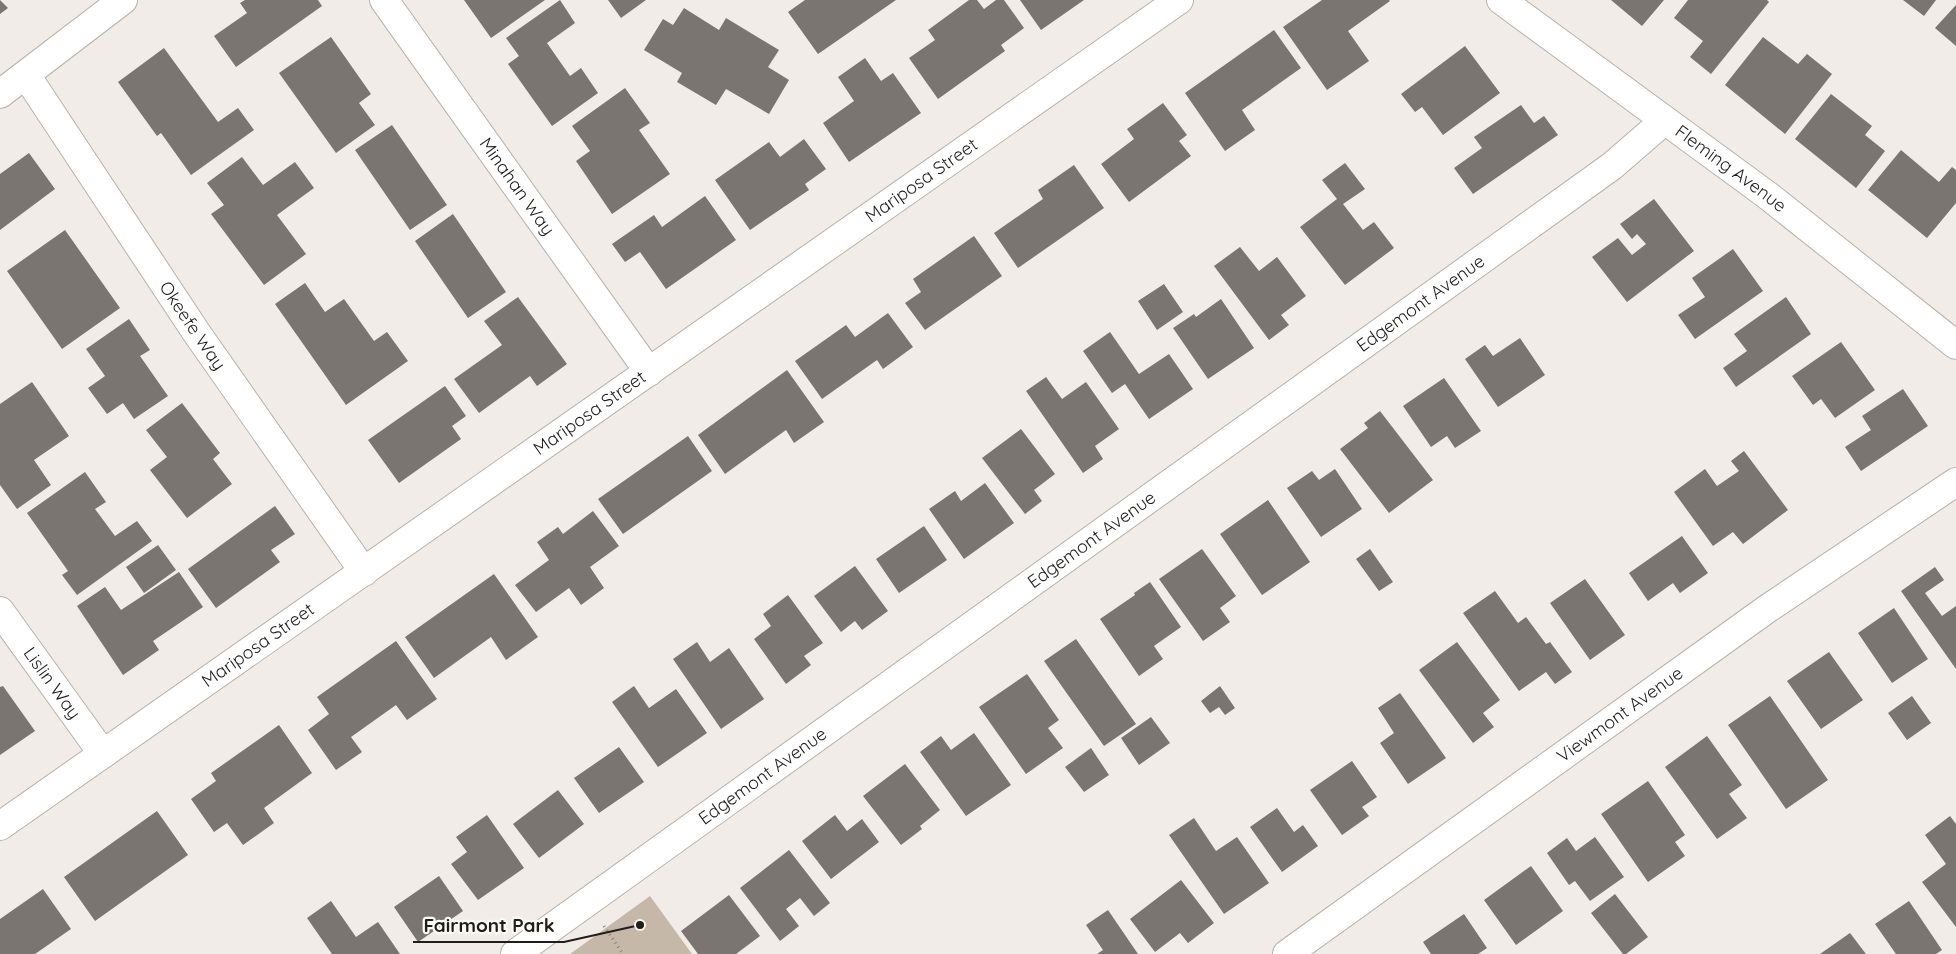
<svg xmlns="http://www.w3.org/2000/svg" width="1956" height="954" font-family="Quicksand,sans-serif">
	<rect width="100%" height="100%" fill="#f1ece7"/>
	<path fill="#c6b8a8" d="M 650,896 L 692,954 L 570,954 Z"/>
	<path fill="#7a7571" d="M 0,0 L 8,8 L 0,14 Z
		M 245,0 L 318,0 L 322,6 L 236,67 L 214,36 L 247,13 L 240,3 Z
		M 464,0 L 545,0 L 491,38 Z
		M 560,0 L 575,23 L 547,43 L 570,76 L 581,68 L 598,93 L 552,126 L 508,64 L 519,56 L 506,38 Z
		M 608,0 L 646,0 L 621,18 Z
		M 805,0 L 896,0 L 818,54 L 788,12 Z
		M 969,0 L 977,0 L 984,9 L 996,0 L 1004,0 L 1024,28 L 1001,45 L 1005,51 L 938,99 L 909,58 L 935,40 L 928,30 Z
		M 1020,0 L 1084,0 L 1041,30 Z
		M 1322,0 L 1389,0 L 1390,1 L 1348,31 L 1369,61 L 1327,90 L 1283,27 Z
		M 1611,0 L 1664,0 L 1642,26 Z
		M 1688,0 L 1767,0 L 1769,2 L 1711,74 L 1690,57 L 1703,41 L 1674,18 Z
		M 1903,0 L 1936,0 L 1924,16 Z
		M 1956,5 L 1956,46 L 1935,28 Z
		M 684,8 L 719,30 L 726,18 L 779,50 L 768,67 L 789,80 L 769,114 L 726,89 L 716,105 L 677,82 L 682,73 L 644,50 L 663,19 L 673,25 Z
		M 1274,30 L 1301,68 L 1242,110 L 1255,130 L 1225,151 L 1185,93 Z
		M 331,37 L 371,94 L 359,103 L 375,125 L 336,153 L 279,73 Z
		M 1763,37 L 1798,64 L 1807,54 L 1832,74 L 1785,134 L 1725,85 Z
		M 1465,46 L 1500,93 L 1443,135 L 1422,107 L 1415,112 L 1401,94 Z
		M 164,48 L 218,122 L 238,108 L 254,130 L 191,175 L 161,133 L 157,136 L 118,82 Z
		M 865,58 L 881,81 L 893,73 L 921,113 L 849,162 L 823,123 L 854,101 L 838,77 Z
		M 625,88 L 650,123 L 639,130 L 670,174 L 612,214 L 576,161 L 590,151 L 572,126 Z
		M 1831,94 L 1872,126 L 1865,135 L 1885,151 L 1856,188 L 1795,139 Z
		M 1163,103 L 1187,135 L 1179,141 L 1191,156 L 1129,202 L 1101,164 L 1134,139 L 1127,129 Z
		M 1521,105 L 1534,123 L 1544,116 L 1558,135 L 1473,194 L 1454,168 L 1482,148 L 1474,137 Z
		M 392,125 L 447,205 L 410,230 L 355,150 Z
		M 804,139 L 826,169 L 805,184 L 809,190 L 750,230 L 715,180 L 769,142 L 780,157 Z
		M 1901,150 L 1939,182 L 1952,167 L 1956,170 L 1956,203 L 1927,238 L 1868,190 Z
		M 29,153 L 55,189 L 0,230 L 0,174 Z
		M 242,157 L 263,185 L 295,162 L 314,188 L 277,215 L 306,254 L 264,285 L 211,214 L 224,205 L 207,183 Z
		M 1345,163 L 1365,189 L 1343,204 L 1363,230 L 1374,222 L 1394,248 L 1345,285 L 1300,227 L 1337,199 L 1322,180 Z
		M 1074,165 L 1104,208 L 1018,268 L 994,233 L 1043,199 L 1038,190 Z
		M 705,196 L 736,240 L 666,289 L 640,252 L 625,262 L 612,244 L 654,215 L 662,227 Z
		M 1654,199 L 1694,251 L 1627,302 L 1592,257 L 1618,238 L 1632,255 L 1646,244 L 1637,234 L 1632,239 L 1620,224 Z
		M 453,214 L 506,292 L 468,318 L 415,241 Z
		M 65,230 L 120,308 L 62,349 L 7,271 Z
		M 974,236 L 1002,276 L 925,330 L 905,303 L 921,292 L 913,279 Z
		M 1240,247 L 1259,271 L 1277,257 L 1306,296 L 1281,315 L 1289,325 L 1269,340 L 1214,266 Z
		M 1733,249 L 1763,291 L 1695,339 L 1678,315 L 1705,297 L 1692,278 Z
		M 305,283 L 325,312 L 344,299 L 374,341 L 387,332 L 408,361 L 346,405 L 275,304 Z
		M 1164,284 L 1183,312 L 1157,330 L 1138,301 Z
		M 518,297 L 567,364 L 537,386 L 530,376 L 479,413 L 454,379 L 502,345 L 484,321 Z
		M 1786,297 L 1811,334 L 1736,387 L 1723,368 L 1747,351 L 1734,334 Z
		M 1221,299 L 1254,348 L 1208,379 L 1173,328 L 1194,314 L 1196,317 Z
		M 888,313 L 913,347 L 883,369 L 877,360 L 822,399 L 795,361 L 846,325 L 855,337 Z
		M 129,319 L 150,350 L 140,356 L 168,396 L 134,419 L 123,403 L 107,414 L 88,388 L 105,376 L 86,349 Z
		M 1110,332 L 1139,374 L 1169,354 L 1193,389 L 1149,419 L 1125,384 L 1112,393 L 1083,351 Z
		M 1520,338 L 1545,375 L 1498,407 L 1465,359 L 1485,345 L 1493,356 Z
		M 1841,342 L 1875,390 L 1835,418 L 1821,399 L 1813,405 L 1792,376 Z
		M 787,370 L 824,422 L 794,443 L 786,430 L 725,474 L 698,435 Z
		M 1046,377 L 1062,399 L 1086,382 L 1119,429 L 1095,446 L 1103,459 L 1083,473 L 1026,391 Z
		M 1444,378 L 1481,431 L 1455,448 L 1447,436 L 1431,447 L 1403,406 Z
		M 32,382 L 69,436 L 34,460 L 51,485 L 17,509 L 0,485 L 0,404 Z
		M 445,386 L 466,416 L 452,426 L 461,439 L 399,483 L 368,440 Z
		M 1903,389 L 1928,426 L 1861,471 L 1845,447 L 1871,430 L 1862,416 Z
		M 182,403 L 220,453 L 213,459 L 232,484 L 187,518 L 150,470 L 167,457 L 146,430 Z
		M 1380,411 L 1433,480 L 1389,513 L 1340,449 L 1368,428 L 1364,423 Z
		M 1021,429 L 1055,474 L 1034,490 L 1042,501 L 1025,514 L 982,458 Z
		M 688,436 L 712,471 L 623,534 L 598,499 Z
		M 1744,451 L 1788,510 L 1743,544 L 1733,532 L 1713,546 L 1674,492 L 1705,469 L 1717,486 L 1739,471 L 1731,461 Z
		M 1335,469 L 1362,509 L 1321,537 L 1287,488 L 1312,471 L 1319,480 Z
		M 85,472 L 106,502 L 95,509 L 115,536 L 137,521 L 152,541 L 77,595 L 62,575 L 68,571 L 27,513 Z
		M 985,483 L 1014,523 L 964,559 L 929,509 L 955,491 L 961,501 Z
		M 1268,500 L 1310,562 L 1262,595 L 1220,534 Z
		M 275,506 L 295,534 L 271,550 L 280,562 L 216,608 L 188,569 Z
		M 593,511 L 619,546 L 590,567 L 604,588 L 581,605 L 569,588 L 536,612 L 515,585 L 549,560 L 537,542 L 558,527 L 563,534 Z
		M 924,526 L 947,560 L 899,593 L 876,559 Z
		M 1682,536 L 1708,573 L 1680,593 L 1673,583 L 1648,601 L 1629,573 Z
		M 158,545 L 176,570 L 144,593 L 126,567 Z
		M 1202,549 L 1236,596 L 1220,608 L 1230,622 L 1203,641 L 1159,579 Z
		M 1370,549 L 1393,582 L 1379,591 L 1356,559 Z
		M 855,566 L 888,611 L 862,630 L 855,621 L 841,632 L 814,596 Z
		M 1935,567 L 1944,580 L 1925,593 L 1942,616 L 1956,606 L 1956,669 L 1901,591 Z
		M 179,572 L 203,607 L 153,641 L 159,650 L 123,675 L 77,606 L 105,587 L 121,610 Z
		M 494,574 L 538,637 L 506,660 L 491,637 L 434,678 L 405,637 Z
		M 1585,579 L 1625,635 L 1590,660 L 1550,603 Z
		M 1150,582 L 1181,627 L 1154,646 L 1163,659 L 1139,676 L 1100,619 L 1135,595 L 1134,593 Z
		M 1495,591 L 1518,623 L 1526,617 L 1546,644 L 1550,642 L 1572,672 L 1555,684 L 1546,672 L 1519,691 L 1463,613 Z
		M 788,595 L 823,643 L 804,656 L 811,665 L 786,684 L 754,639 L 771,626 L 763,614 Z
		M 1894,608 L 1928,659 L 1892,683 L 1858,633 Z
		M 1076,639 L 1136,724 L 1104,746 L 1044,661 Z
		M 396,641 L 437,699 L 407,720 L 396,705 L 351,737 L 362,752 L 336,770 L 308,730 L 329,714 L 317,697 Z
		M 697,642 L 710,662 L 729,648 L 764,699 L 721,729 L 673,659 Z
		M 1457,642 L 1500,700 L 1483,713 L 1494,727 L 1473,743 L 1419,670 Z
		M 1829,652 L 1863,700 L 1821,729 L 1787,681 Z
		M 1027,674 L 1059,720 L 1048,728 L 1063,748 L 1026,774 L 979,707 Z
		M 3,686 L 35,731 L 0,755 L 0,687 Z
		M 634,686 L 649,708 L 676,689 L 707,733 L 658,767 L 612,702 Z
		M 1220,686 L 1235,708 L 1225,715 L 1219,707 L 1210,713 L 1201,701 Z
		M 1400,693 L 1446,758 L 1408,784 L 1380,743 L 1394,733 L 1378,708 Z
		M 1770,696 L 1828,780 L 1786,809 L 1728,725 Z
		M 1912,696 L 1931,723 L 1907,740 L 1888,713 Z
		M 1151,717 L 1170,743 L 1139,765 L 1121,738 Z
		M 279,725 L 312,773 L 264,808 L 274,823 L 243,845 L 227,823 L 214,832 L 191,799 L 216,781 L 211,773 Z
		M 974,733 L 1011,785 L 966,816 L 920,752 L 941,736 L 951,750 Z
		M 1707,736 L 1742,785 L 1729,794 L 1747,818 L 1717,839 L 1665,767 Z
		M 619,747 L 644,782 L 599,813 L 574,778 Z
		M 1091,748 L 1109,775 L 1084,792 L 1065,767 Z
		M 1352,761 L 1377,797 L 1362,807 L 1369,816 L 1342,835 L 1310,790 Z
		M 905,764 L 940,810 L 920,826 L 922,829 L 901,845 L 863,796 Z
		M 1648,781 L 1685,835 L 1675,842 L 1685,856 L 1648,882 L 1601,814 Z
		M 558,790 L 584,824 L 539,858 L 513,824 Z
		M 1277,808 L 1294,832 L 1303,825 L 1318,846 L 1282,872 L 1250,827 Z
		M 157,811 L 188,855 L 95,921 L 64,877 Z
		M 487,815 L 524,868 L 478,900 L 451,864 L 467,852 L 456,837 Z
		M 835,815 L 847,831 L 862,819 L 879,842 L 831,879 L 802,841 Z
		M 1950,816 L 1956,824 L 1956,927 L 1922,882 L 1946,864 L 1925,835 Z
		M 1194,818 L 1216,851 L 1237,837 L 1269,883 L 1224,914 L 1169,835 Z
		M 1595,837 L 1624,877 L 1590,901 L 1575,881 L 1569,885 L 1547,853 L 1567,838 L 1576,851 Z
		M 789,850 L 830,903 L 814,916 L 800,898 L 786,909 L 799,926 L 780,941 L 740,888 Z
		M 1531,866 L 1563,911 L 1516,945 L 1484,900 Z
		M 439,876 L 463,911 L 418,942 L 394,907 Z
		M 1181,880 L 1214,923 L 1188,943 L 1180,933 L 1155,952 L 1130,919 Z
		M 43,889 L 71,929 L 35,954 L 0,954 L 0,919 Z
		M 1615,894 L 1648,937 L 1626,954 L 1623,954 L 1591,913 Z
		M 729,895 L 760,936 L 736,954 L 698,954 L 681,931 Z
		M 331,901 L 356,937 L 378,922 L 400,954 L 332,954 L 307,918 Z
		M 1909,901 L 1942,950 L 1936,954 L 1896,954 L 1875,924 Z
		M 1108,910 L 1138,954 L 1097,954 L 1103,950 L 1086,925 Z
		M 1464,914 L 1487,948 L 1478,954 L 1431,954 L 1423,942 Z
		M 1850,933 L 1866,954 L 1820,954 Z"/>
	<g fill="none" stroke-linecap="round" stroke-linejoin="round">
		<defs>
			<g id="minor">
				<path id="s1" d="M 384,0 L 649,372"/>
				<path id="s2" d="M 1501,0 L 1767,195 L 1956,345"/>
				<path id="s3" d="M 26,75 L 196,332 L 364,572"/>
				<path d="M 0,94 L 123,0"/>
				<path id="s4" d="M 0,611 L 103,754"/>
				<path id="s5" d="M 0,826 L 1179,0"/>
				<path id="s6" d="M 515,954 L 1612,166 L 1664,121"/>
				<path id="s7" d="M 1287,954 L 1767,609 L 1956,482"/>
			</g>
		</defs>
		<use href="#minor" stroke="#b6b2ac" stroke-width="30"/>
		<path stroke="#85827e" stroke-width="3" stroke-dasharray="1 4" stroke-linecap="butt" d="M 604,926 L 623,954"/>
		<use href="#minor" stroke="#fff" stroke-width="28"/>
	</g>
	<g text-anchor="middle" stroke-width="4.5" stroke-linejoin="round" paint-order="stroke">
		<g font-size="18" fill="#201e1c" stroke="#fefaf4">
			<text dy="6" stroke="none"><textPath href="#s2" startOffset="285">Fleming Avenue</textPath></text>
			<text dy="6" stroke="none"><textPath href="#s5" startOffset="1125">Mariposa Street</textPath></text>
			<text dy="6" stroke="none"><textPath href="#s1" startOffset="229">Minahan Way</textPath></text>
			<text dy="6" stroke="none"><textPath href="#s6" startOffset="1115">Edgemont Avenue</textPath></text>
			<text dy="6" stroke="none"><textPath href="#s3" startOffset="301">Okeefe Way</textPath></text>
			<text dy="6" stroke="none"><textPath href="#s5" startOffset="720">Mariposa Street</textPath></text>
			<text dy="6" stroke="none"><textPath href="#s6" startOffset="710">Edgemont Avenue</textPath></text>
			<text dy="6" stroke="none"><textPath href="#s5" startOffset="315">Mariposa Street</textPath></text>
			<text dy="6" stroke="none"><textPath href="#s4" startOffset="89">Lislin Way</textPath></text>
			<text dy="6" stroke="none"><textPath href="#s7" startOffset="410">Viewmont Avenue</textPath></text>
			<text dy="6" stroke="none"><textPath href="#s6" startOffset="305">Edgemont Avenue</textPath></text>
		</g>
	</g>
	<path fill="none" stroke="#201e1c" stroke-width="2" d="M640 925L564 942H413"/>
	<circle fill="#201e1c" stroke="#fefaf4" stroke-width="2" cx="640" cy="925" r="5"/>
	<g font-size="19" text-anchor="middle" font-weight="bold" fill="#201e1c" stroke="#fefaf4" stroke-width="4.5" stroke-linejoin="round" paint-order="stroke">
		<text x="489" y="932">Fairmont Park</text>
	</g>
</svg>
